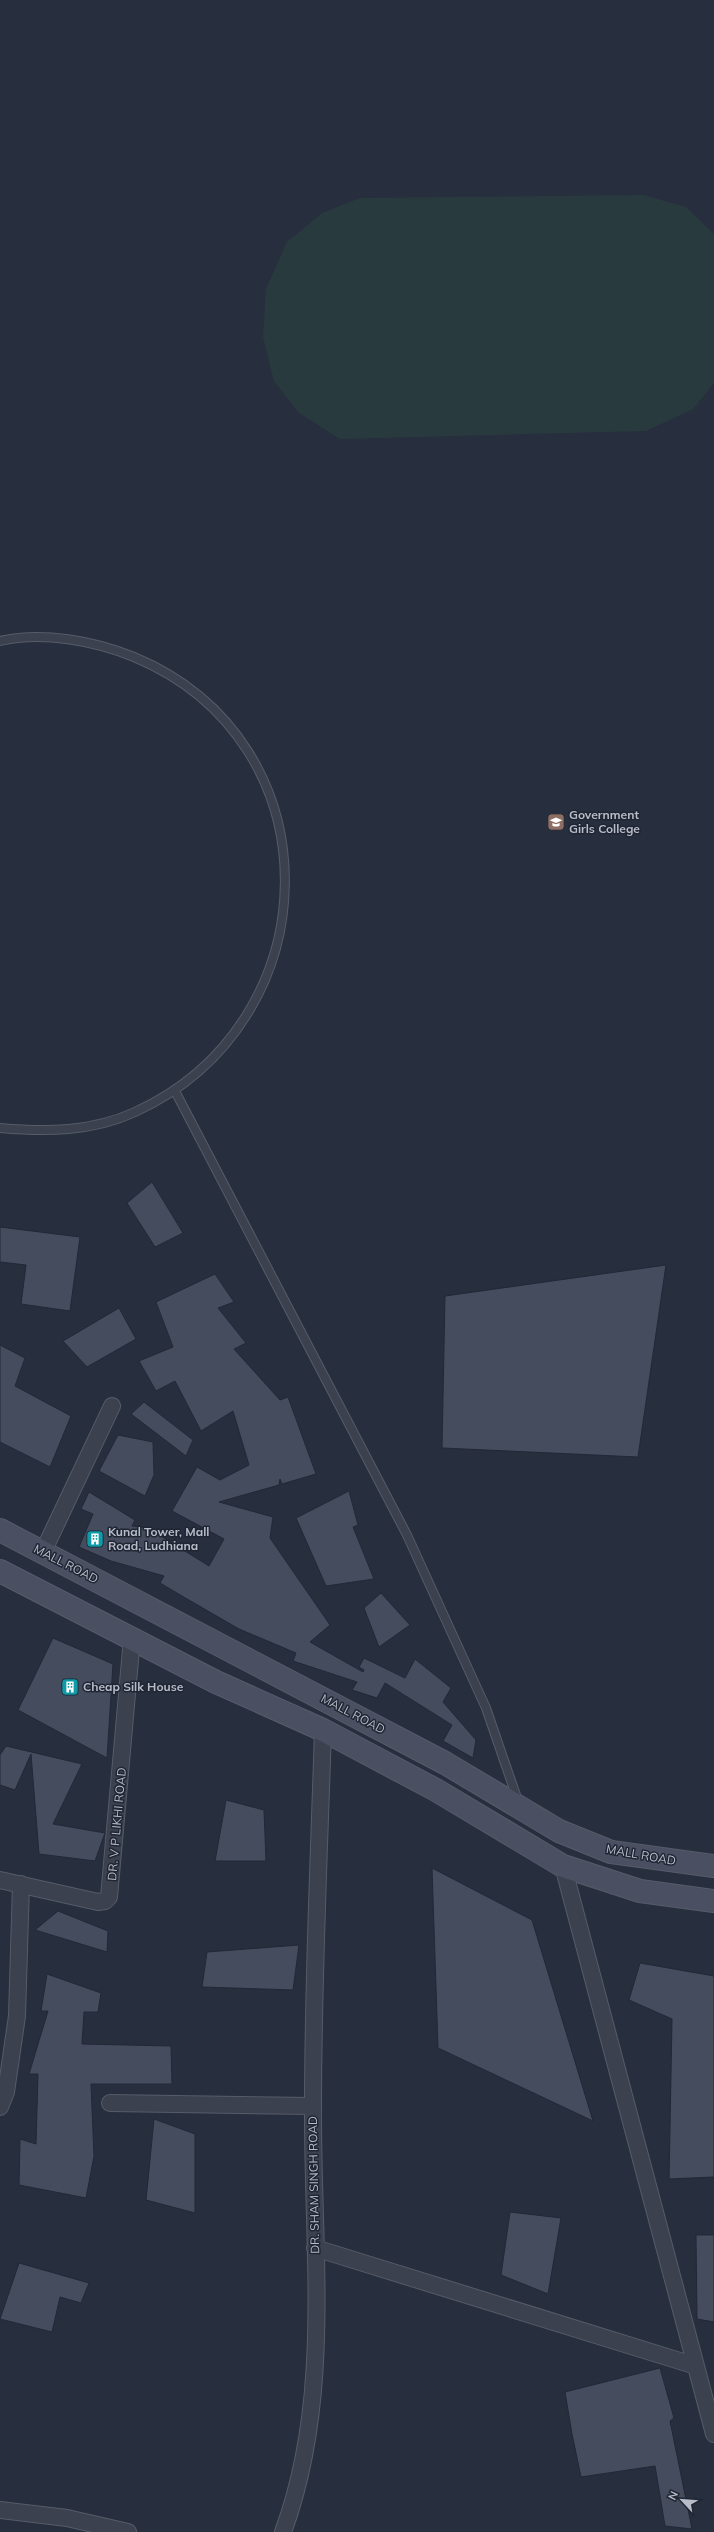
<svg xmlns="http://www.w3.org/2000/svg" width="714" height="2532" font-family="Mulish,sans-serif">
	<rect width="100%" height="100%" fill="#272e3e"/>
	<path fill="#293a3f" d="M 643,195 L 686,207 L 714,234 L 714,383 L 693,409 L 646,431 L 340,439 L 299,413 L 274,381 L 263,337 L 266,289 L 287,242 L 322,213 L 360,198 Z"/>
	<path fill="#444c5d" stroke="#222836" d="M 152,1182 L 183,1233 L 155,1247 L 127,1203 Z
		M 0,1227 L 80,1237 L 70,1311 L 21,1304 L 26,1265 L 0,1262 Z
		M 666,1265 L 638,1457 L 442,1448 L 445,1296 Z
		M 215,1274 L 234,1302 L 218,1308 L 246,1343 L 234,1349 L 280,1400 L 288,1397 L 316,1474 L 282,1484 L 280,1479 L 279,1485 L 219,1502 L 273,1517 L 270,1538 L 330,1625 L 310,1642 L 363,1672 L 364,1670 L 359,1667 L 364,1658 L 405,1678 L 415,1659 L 451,1688 L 443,1702 L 476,1740 L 473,1758 L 443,1741 L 452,1725 L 385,1683 L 377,1698 L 352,1690 L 357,1682 L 293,1661 L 296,1653 L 239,1629 L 182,1596 L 160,1583 L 164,1576 L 111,1561 L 79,1547 L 93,1514 L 81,1509 L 89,1492 L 135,1520 L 132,1526 L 148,1528 L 209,1566 L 224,1539 L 172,1511 L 197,1467 L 220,1480 L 249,1465 L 233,1411 L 201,1431 L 175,1381 L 156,1391 L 139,1361 L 173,1347 L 156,1302 Z
		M 119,1308 L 136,1339 L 87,1367 L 63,1341 Z
		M 0,1345 L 25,1358 L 15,1386 L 71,1416 L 50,1467 L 0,1442 Z
		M 144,1402 L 193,1440 L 186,1456 L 131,1414 Z
		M 118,1435 L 153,1442 L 154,1475 L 145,1496 L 99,1471 Z
		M 349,1491 L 358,1525 L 353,1527 L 374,1579 L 326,1586 L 296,1518 Z
		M 381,1593 L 410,1625 L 379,1647 L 364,1608 Z
		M 53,1638 L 113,1664 L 107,1758 L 18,1710 Z
		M 6,1746 L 82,1764 L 53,1824 L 105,1833 L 95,1861 L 39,1854 L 31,1754 L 15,1790 L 0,1785 L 0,1755 Z
		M 226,1800 L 264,1810 L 266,1861 L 215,1861 Z
		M 432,1868 L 532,1920 L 593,2121 L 438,2048 Z
		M 58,1911 L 108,1931 L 107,1952 L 35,1930 Z
		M 299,1945 L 293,1990 L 202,1987 L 207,1952 Z
		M 640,1963 L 714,1976 L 714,2177 L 669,2179 L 672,2019 L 629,2000 Z
		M 47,1974 L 101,1993 L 98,2012 L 84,2012 L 82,2044 L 171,2046 L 172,2084 L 91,2084 L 94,2156 L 86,2198 L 19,2185 L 20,2139 L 36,2144 L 38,2074 L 29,2074 L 48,2011 L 41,2011 Z
		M 154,2119 L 195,2134 L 195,2213 L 146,2200 Z
		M 510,2212 L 561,2218 L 548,2294 L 501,2275 Z
		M 696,2235 L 714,2235 L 714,2322 L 697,2319 Z
		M 19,2263 L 89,2283 L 81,2303 L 60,2297 L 52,2332 L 0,2319 Z
		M 660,2368 L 674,2418 L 670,2421 L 692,2529 L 665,2526 L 655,2466 L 581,2477 L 572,2434 L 565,2392 Z"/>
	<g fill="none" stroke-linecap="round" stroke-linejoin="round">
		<defs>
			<path id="service" d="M 0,641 C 42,631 95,641 134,657 C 338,742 332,1022 135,1112 C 92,1132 45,1132 0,1128
				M 175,1091 L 407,1535 L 486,1708 L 518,1801"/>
			<path id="minor" d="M 43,1552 L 112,1406
				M 563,1866 L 714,2434
				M 0,1880 L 98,1902 L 105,1901 L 109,1897 L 132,1638
				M 110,2103 L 313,2106
				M 0,2107 L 6,2092 L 17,2016 L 21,1884
				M 315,2248 L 696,2366
				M 0,2510 L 67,2518 L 128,2532
				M 283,2532 C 333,2397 312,2248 313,2107 C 313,1981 319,1856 323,1730"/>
			<path id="secondary" d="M 0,1530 L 445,1763 L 559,1831 L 611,1852 L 714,1866
				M 0,1571 L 216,1682 L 323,1730 L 436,1790 L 563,1866 L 640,1891 L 714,1901"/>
		</defs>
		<use href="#service" stroke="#565c69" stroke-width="10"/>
		<use href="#minor" stroke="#565c69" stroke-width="18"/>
		<use href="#secondary" stroke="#565c69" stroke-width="24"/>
		<use href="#service" stroke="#3b414e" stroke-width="8"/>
		<use href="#minor" stroke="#3b414e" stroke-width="16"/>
		<use href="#secondary" stroke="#4a4f61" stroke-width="22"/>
	</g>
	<defs>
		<symbol id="university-square" viewBox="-11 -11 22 22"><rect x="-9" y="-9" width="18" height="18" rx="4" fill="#8d6e63" stroke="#202634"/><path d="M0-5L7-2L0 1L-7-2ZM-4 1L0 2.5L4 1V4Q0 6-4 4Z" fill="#fff"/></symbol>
		<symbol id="building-square" viewBox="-11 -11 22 22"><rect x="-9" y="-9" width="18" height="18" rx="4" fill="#0f9aa8" stroke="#202634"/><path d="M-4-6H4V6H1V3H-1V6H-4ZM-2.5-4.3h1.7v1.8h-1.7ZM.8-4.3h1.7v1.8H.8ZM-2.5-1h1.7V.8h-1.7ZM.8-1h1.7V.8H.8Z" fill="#fff"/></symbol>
	</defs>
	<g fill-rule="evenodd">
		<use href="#university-square" x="546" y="812" width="20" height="20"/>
		<use href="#building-square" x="85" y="1529" width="20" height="20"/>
		<use href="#building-square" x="60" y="1677" width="20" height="20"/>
	</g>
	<g text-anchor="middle" stroke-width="3" stroke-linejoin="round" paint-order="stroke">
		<g font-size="12" font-weight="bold" fill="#b8bcc9" stroke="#202634" text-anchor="start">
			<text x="569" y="819">Government<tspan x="569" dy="14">Girls College</tspan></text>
			<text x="108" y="1536">Kunal Tower, Mall<tspan x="108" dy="14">Road, Ludhiana</tspan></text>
			<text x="83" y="1691">Cheap Silk House</text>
		</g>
		<g font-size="12" fill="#b8bcc9" stroke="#202634">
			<text transform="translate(66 1564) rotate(27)" y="4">MALL ROAD</text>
			<text transform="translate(353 1714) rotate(28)" y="4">MALL ROAD</text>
			<text transform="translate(117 1824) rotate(-85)" y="4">DR. V P LIKHI ROAD</text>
			<text transform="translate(641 1855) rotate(10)" y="4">MALL ROAD</text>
			<text transform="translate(314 2185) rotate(-91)" y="4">DR. SHAM SINGH ROAD</text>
		</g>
	</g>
	<g transform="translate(682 2500) rotate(296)" stroke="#202634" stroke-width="3" paint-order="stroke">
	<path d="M0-3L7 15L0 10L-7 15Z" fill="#b8bcc9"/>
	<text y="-6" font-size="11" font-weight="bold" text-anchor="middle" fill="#b8bcc9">N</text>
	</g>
</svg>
